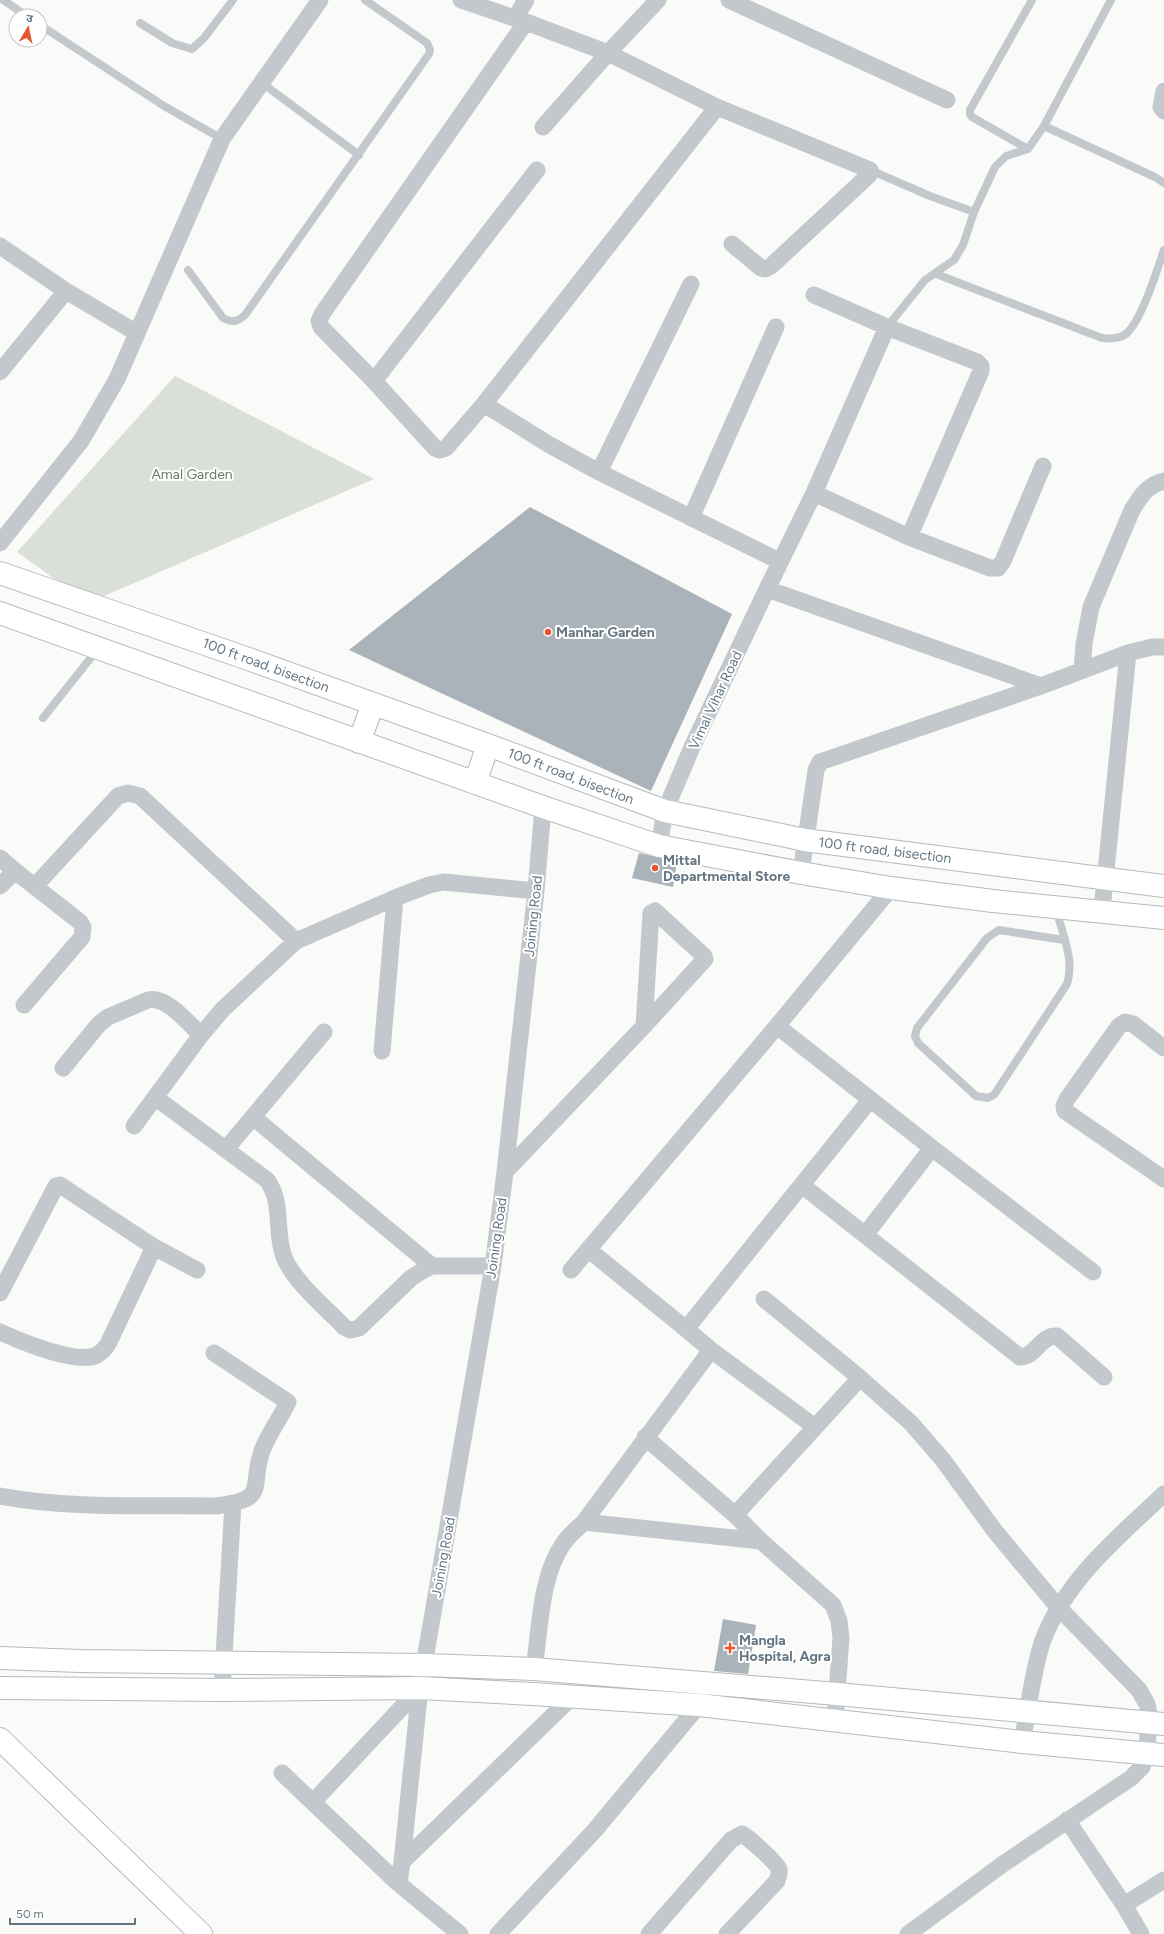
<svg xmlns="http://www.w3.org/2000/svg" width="1164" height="1934" font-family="Figtree,'Noto Sans Devanagari',sans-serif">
	<rect width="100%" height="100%" fill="#fafaf8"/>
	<path fill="#dadfd7" d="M 175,376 L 374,479 L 88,603 L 17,552 Z"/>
	<path fill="#aab3b9" d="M 530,507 L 732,614 L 651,791 L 349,650 Z
		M 639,853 L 677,862 L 673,887 L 632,878 Z
		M 723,1619 L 756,1625 L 748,1674 L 714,1671 Z"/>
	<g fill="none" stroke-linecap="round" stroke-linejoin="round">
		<defs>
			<path id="secondary" d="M 0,573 L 240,656 L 488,745 L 665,811 L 805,840 L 1164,886
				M 0,613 L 543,807 L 659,846 L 801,873 L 891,888 L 993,901 L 1164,918
				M 359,742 L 373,704
				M 475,783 L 488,745
				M 0,1658 L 80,1661 L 425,1665 L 534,1669 L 837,1694 L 1164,1724
				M 0,1688 L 222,1690 L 420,1688 L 533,1694 L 699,1705 L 1022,1742 L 1164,1755
				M 0,1739 L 201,1934"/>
		</defs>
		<use href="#secondary" stroke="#b3babf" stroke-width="24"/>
		<path stroke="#c3c8cc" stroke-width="8" d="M 3,0 L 27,16
			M 140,23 L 172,43 L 192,49 L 204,38 L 233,0
			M 40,25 L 164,106 L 222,139
			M 262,83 L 359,155
			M 1044,126 L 1155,177 L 1164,183
			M 1028,149 L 972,117 L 970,114 L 970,110 L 1032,0
			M 870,170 L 930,196 L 974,212
			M 188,270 L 223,318 C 233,323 237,322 245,315 L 429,54 L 430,50 L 427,43 L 365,0
			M 936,274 L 1102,338 C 1111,339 1119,339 1126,334 C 1142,320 1157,270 1164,250
			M 887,327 L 925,280 L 954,260 L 963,245 L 974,212 L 995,167 L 1006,156 L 1028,149 L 1044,126 L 1111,0
			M 43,718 L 97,650
			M 1056,909 C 1062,933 1075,960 1067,984 L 994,1095 L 988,1098 L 976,1096 L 918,1043 L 915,1036 L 917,1028 L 987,938 L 999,930 L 1064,940"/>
		<path stroke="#c3c8cc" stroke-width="17" d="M 461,0 L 526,22 L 608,53 L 717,107 L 870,170 L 869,175 L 771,266 L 765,269 L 761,268 L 732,244
			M 729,0 L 947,100
			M 515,18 L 526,0
			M 526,22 L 322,314 L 319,321 L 321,327 L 374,381 L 435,448 L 440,450 L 446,448 L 484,404 L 717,107
			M 1164,91 L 1161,107 L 1164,111
			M 543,127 L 608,53 L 658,0
			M 0,246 L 66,291 L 137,333
			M 887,327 L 814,493 L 767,589 L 1041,686
			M 0,372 L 66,291
			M 374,381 L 537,170
			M 484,404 L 548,444 L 599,472 L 779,561
			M 599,472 L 691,284
			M 814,493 L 909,537 L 981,371 L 981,366 L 977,362 L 887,327 L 814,295
			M 691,518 L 776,327
			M 909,537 L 990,568 L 998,568 L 1003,561 L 1043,466
			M 0,543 L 81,441 L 117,379 L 222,139 L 320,0
			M 1082,670 L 1084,644 L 1091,607 L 1132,510 C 1140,497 1148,484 1164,481
			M 659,846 L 665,811 L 692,747 L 767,589
			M 0,858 L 15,871 L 0,886
			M 15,871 L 80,922 L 83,927 L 82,937 L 24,1005
			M 801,873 L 816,770 L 820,762 L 1041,686 L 1128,653
			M 35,886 L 118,796 L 128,793 L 140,796 L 296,941
			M 891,888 L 777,1026 L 932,1148 L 865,1235 L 1020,1357 C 1036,1357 1040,1335 1057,1336 L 1104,1377
			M 1102,910 L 1128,653 L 1152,647 L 1164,647
			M 1164,1048 L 1133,1024 L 1125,1022 L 1119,1026 L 1067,1099 L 1064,1106 L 1065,1111 L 1164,1179
			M 382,1051 L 395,898
			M 63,1068 L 99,1024 L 108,1017 L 148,1000 C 167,996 188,1023 201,1035
			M 156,1098 L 267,1180 C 284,1203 274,1231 284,1257 C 294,1282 325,1307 344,1327 L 350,1330 L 359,1328 L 411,1278 L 422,1271 L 432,1266 L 493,1266
			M 253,1117 L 432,1266
			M 134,1126 L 201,1035 L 223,1009 L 296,941 L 395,898 L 429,885 L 444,882 L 536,891
			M 932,1148 L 1093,1272
			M 226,1149 L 324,1032
			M 505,1172 L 644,1026 L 705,959 L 704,956 L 655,911 L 651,913 L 644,1026
			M 803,1186 L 865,1235
			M 589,1250 L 686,1329
			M 571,1270 L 777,1026
			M 0,1293 L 56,1186 L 60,1185 L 154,1247 L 197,1270
			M 764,1299 L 860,1378
			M 0,1332 C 20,1341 76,1365 97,1355 C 102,1352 105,1349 108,1344 L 154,1247
			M 711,1350 L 815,1427
			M 645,1437 L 735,1515 L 761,1541 L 833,1605 L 839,1621 L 841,1638 L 835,1720
			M 0,1496 C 71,1509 144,1505 216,1506 C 270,1499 249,1488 262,1451 C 268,1434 280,1419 288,1402 L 214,1353
			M 735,1515 L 860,1378 L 911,1423 L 943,1460 L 994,1530 L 1058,1607 L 1139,1690 L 1147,1704 L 1149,1713 L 1147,1754 L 1142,1767 L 1131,1778 L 1003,1864 L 908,1934
			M 584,1522 L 761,1541
			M 534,1669 C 540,1630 540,1577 563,1544 C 568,1536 577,1529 584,1522 L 711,1350 L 686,1329 L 870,1100
			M 222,1690 L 233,1503
			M 1022,1742 C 1029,1708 1032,1672 1043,1640 C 1066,1580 1118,1537 1164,1494
			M 282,1773 L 399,1884 L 460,1934
			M 313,1802 L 420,1688
			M 1067,1820 L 1124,1905 L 1141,1934
			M 402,1862 L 420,1688 L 493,1266 L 505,1172 L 536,891 L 543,807
			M 399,1884 L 402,1862 L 572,1697
			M 1124,1905 L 1164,1880
			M 498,1934 L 595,1830 L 699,1705 L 701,1697
			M 649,1934 L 731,1840 L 742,1834 C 749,1838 776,1862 779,1869 C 780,1873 779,1876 777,1881 L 727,1934"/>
		<use href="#secondary" stroke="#fff" stroke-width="22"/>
	</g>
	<g fill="#e4572e" stroke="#fff" stroke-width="1.5">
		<circle cx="548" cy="632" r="4"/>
		<circle cx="655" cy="868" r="4"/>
		<path d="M728 1642h4v4h4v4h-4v4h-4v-4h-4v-4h4z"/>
	</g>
	<g text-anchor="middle" stroke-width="4" stroke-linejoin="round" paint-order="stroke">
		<g font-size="14" fill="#687a64" stroke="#fff">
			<text x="192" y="479">Amal Garden</text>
		</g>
		<g font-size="14" font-weight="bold" fill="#657683" stroke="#fff" text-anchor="start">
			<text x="556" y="637">Manhar Garden</text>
			<text x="663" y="865">Mittal<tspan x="663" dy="16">Departmental Store</tspan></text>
			<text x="739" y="1645">Mangla<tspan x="739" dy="16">Hospital, Agra</tspan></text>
		</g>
		<g font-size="14" fill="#657683" stroke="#fff">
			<text transform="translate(266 665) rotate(20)" y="5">100 ft road, bisection</text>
			<text transform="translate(715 700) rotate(-65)" y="5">Vimal Vihar Road</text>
			<text transform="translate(571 776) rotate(21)" y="5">100 ft road, bisection</text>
			<text transform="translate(885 850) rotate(7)" y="5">100 ft road, bisection</text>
			<text transform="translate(533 916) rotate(-84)" y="5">Joining Road</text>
			<text transform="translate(496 1238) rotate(-82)" y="5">Joining Road</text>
			<text transform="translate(443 1557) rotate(-80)" y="5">Joining Road</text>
		</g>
	</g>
	<g transform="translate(28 28) rotate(9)"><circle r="19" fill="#ffffff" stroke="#c1c8cd"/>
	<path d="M0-3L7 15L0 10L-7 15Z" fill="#e4572e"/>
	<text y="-6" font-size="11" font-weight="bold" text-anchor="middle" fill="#657683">उ</text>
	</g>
	<path d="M10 1918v6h125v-6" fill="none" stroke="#657683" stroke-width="2"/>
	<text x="16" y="1918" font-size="12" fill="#657683" stroke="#ffffff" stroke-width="3" paint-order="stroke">50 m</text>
</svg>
